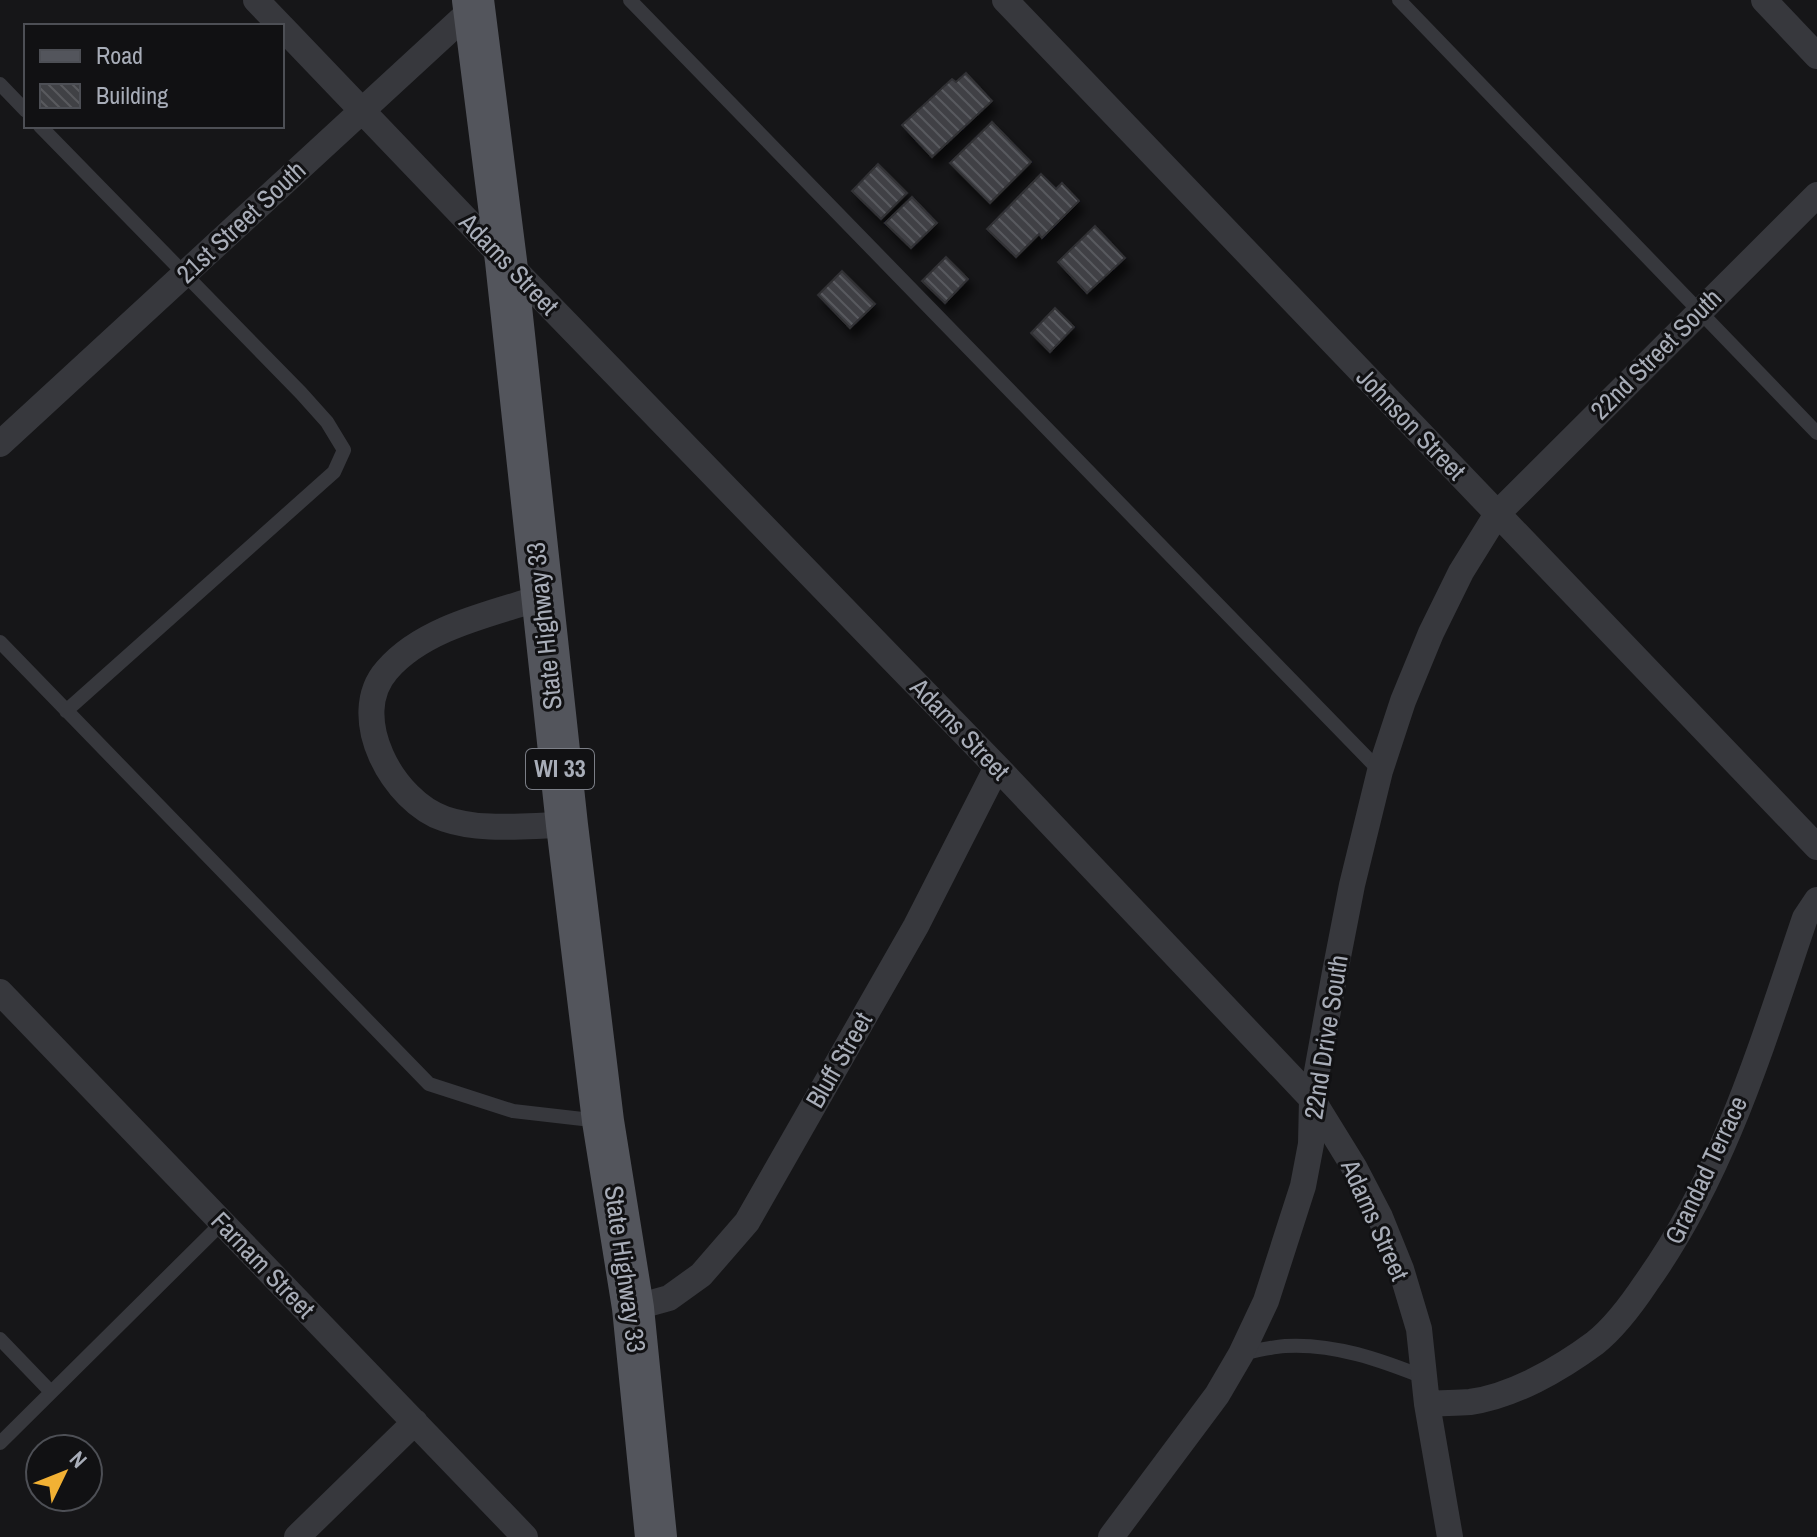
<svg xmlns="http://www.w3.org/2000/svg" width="1817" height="1537" font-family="'Archivo Narrow',sans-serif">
	<defs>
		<pattern id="building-back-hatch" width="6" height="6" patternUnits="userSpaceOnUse" patternTransform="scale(2)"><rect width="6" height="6" fill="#404145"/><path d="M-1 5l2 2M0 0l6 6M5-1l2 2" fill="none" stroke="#595a5e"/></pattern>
		<filter id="shadow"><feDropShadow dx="5" dy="9" stdDeviation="4" flood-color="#0009"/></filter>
	</defs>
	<rect width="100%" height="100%" fill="#161618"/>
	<path fill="url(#building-back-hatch)" stroke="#303034" stroke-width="2" filter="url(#shadow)" d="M 966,73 L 992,101 L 932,157 L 902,125 L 952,79 L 956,82 Z
		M 992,122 L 1031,162 L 990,203 L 950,163 Z
		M 878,164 L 907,193 L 881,219 L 852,191 Z
		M 1041,174 L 1056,189 L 1062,183 L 1079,201 L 1042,238 L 1039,234 L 1016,257 L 987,229 Z
		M 912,197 L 937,223 L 911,248 L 885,223 Z
		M 1095,226 L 1125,258 L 1087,293 L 1058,262 Z
		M 946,257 L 968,279 L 945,303 L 922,281 Z
		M 842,271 L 875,304 L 850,328 L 818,295 Z
		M 1055,308 L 1074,327 L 1050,352 L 1031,333 Z"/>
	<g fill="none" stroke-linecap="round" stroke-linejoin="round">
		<path stroke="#37383d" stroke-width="14" d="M 630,0 L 1380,771
			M 1399,0 L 1817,433
			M 0,84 L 26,111
			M 40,126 L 301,393 L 327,422 L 344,450 L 334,472 L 66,711
			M 0,642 L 429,1084 L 513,1111 L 600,1121
			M 0,1339 L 51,1392
			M 1241,1354 C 1255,1351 1271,1347 1285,1346 C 1334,1343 1381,1360 1426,1378
			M 0,1443 L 222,1223"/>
		<path stroke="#37383d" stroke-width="26" d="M 256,0 L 281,26
			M 1005,0 L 1817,847
			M 1764,0 L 1817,56
			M 282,27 L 506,261 L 997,767 L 1312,1099 L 1354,1167 L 1380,1217 L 1401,1269 L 1419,1329 L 1427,1404 L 1450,1537
			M 0,444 L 480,2
			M 540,598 C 490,614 423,628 387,670 C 346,716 393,802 445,819 C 483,832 528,825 567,825
			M 0,992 L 525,1537
			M 633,1308 L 669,1298 L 701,1275 L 747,1222 L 916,926 L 997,767
			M 1427,1404 C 1441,1403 1456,1403 1470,1402 C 1513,1396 1560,1369 1595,1343 C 1615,1327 1632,1304 1646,1283 C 1724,1174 1762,1044 1805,918 L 1817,900
			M 297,1537 L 415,1422
			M 1111,1537 L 1217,1395 L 1241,1354 L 1266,1301 L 1303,1186 L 1311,1144 L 1312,1099 L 1335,972 L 1352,885 L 1380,771 L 1403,701 L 1431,633 L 1461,572 L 1497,514 L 1817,195"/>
		<path stroke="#53555c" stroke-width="42" d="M 473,0 L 506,261 L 567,825 L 603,1121 L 633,1308 L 656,1537"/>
	</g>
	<g text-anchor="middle" stroke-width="6" stroke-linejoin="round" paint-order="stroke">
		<rect fill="#111113" stroke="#7b7e86" stroke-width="2" x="526" y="749" width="68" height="40" rx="6"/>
		<g font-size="24" font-weight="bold" fill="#a8adb8">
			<text x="560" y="777">WI 33</text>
		</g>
		<g font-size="26" fill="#a8adb8" stroke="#111113">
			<text transform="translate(241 222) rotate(-43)" y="9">21st Street South</text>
			<text transform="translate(509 264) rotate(46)" y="9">Adams Street</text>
			<text transform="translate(1656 354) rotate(-45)" y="9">22nd Street South</text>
			<text transform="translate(1411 424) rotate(46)" y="9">Johnson Street</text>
			<text transform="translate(544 626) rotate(-96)" y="9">State Highway 33</text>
			<text transform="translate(960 729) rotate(46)" y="9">Adams Street</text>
			<text transform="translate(1326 1037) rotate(-81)" y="9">22nd Drive South</text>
			<text transform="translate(839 1060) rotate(-60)" y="9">Bluff Street</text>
			<text transform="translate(1706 1170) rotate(-65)" y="9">Grandad Terrace</text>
			<text transform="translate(1375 1220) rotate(66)" y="9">Adams Street</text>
			<text transform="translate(263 1265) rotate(46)" y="9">Farnam Street</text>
			<text transform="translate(625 1269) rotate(82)" y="9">State Highway 33</text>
		</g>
	</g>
	<rect x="24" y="24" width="260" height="104" fill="#111113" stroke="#4d4f55" stroke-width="2"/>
	<rect x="40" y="50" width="40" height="12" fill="#53555c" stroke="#4d4f55" stroke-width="2"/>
	<text x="96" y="64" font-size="24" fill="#a8adb8">Road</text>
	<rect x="40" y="84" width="40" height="24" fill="url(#building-back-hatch)" stroke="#4d4f55" stroke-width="2"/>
	<text x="96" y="104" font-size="24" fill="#a8adb8">Building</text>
	<g transform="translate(64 1473) rotate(47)"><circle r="38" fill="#111113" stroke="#4d4f55" stroke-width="2"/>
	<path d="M0-6L14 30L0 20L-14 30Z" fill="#f2b134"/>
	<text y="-12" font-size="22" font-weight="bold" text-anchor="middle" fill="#a8adb8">N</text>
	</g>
</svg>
